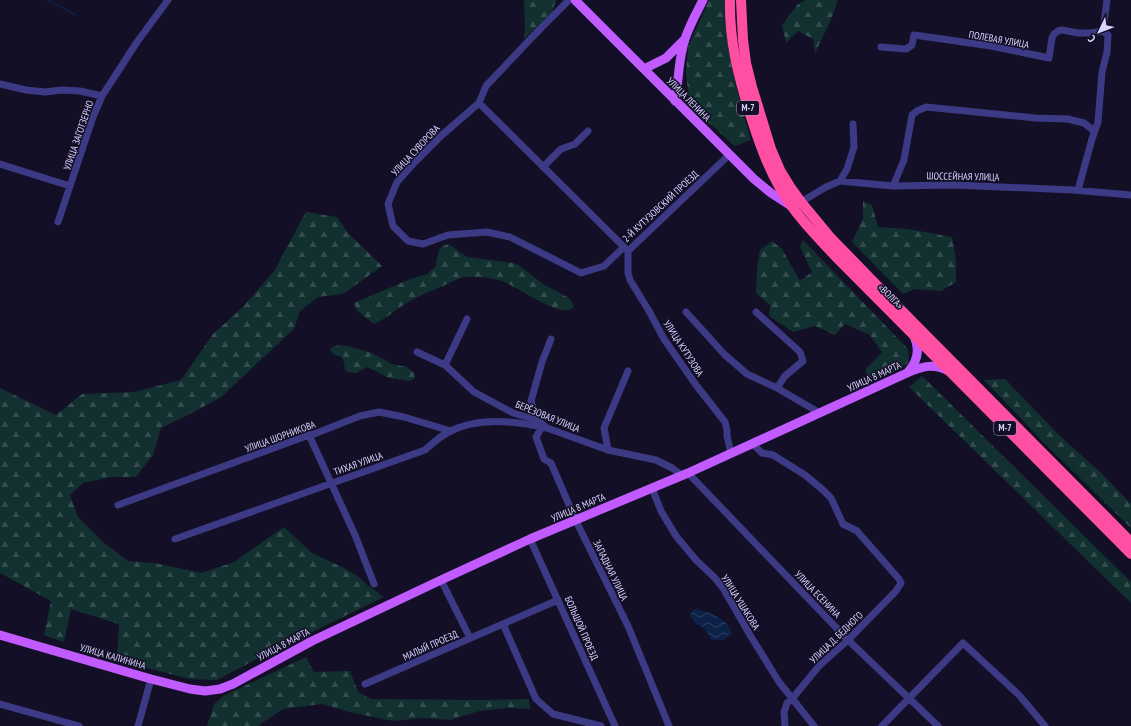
<svg xmlns="http://www.w3.org/2000/svg" width="1131" height="726" font-family="'PT Sans Narrow',sans-serif">
	<defs>
		<pattern id="forest-firs" width="22" height="20" patternUnits="userSpaceOnUse"><rect width="22" height="20" fill="#12302f"/><path d="M5 1l3.5 6h-7zM16 11l3.5 6h-7z" fill="#344d4e"/></pattern>
		<pattern id="water-waves" width="16" height="10" patternUnits="userSpaceOnUse"><rect width="16" height="10" fill="#0c2248"/><path d="M0 5q4-4 8 0t8 0" fill="none" stroke="#2f4163"/></pattern>
	</defs>
	<rect width="100%" height="100%" fill="#130f26"/>
	<path fill="url(#forest-firs)" d="M 524,0 L 556,0 L 552,12 L 524,39 L 525,26 Z
		M 709,0 L 726,0 C 726,7 724,15 725,22 C 729,62 740,102 751,140 L 735,146 L 709,123 L 689,100 L 686,73 L 688,47 Z
		M 805,0 L 838,0 L 831,20 L 815,53 L 813,39 L 798,31 L 786,43 L 782,25 L 798,4 Z
		M 863,201 L 872,205 L 878,227 L 908,229 L 952,237 L 956,260 L 956,282 L 941,291 L 915,289 L 903,294 L 852,242 L 863,218 Z
		M 306,212 L 337,217 L 348,233 L 382,266 L 343,294 L 318,297 L 300,311 L 294,329 L 220,398 L 184,417 L 161,428 L 153,455 L 136,477 L 111,477 L 83,483 L 70,495 L 78,517 L 103,542 L 128,561 L 155,563 L 201,573 L 234,562 L 284,527 L 312,553 L 342,567 L 359,577 L 367,585 L 384,597 L 257,659 L 217,680 L 189,679 L 117,660 L 119,624 L 71,609 L 64,642 L 44,635 L 51,601 L 0,573 L 0,388 L 56,415 L 82,394 L 134,392 L 181,380 L 213,334 L 244,306 L 274,271 Z
		M 803,240 L 908,349 L 909,362 L 900,369 L 866,384 L 866,369 L 882,352 L 870,335 L 845,324 L 835,335 L 815,326 L 793,332 L 769,316 L 770,305 L 756,293 L 757,269 L 760,250 L 772,241 L 782,249 L 800,281 L 812,272 L 800,247 Z
		M 448,244 C 455,247 460,253 467,257 L 514,263 L 520,266 L 543,284 L 569,298 L 572,302 L 574,308 C 573,308 569,310 568,310 C 553,313 518,287 502,281 C 491,277 477,276 466,277 C 458,278 450,283 443,286 C 428,292 412,299 399,308 C 391,314 383,320 374,324 L 360,313 L 356,309 L 354,303 L 410,279 L 427,274 L 435,267 L 439,250 L 443,246 Z
		M 339,345 L 347,346 L 372,353 L 392,364 L 407,367 L 414,373 L 415,379 L 410,381 L 389,378 L 367,367 L 357,373 L 347,372 C 341,363 348,357 334,355 L 330,350 L 331,348 Z
		M 922,376 L 1131,582 L 1131,603 L 909,387 Z
		M 1005,379 L 1061,437 L 1100,472 L 1131,504 L 1131,528 L 1044,443 L 984,380 Z
		M 306,657 L 314,672 L 350,671 L 358,692 L 371,699 L 483,700 L 529,699 L 530,709 L 508,708 L 479,711 L 450,720 L 423,718 L 393,721 L 353,713 L 322,704 L 283,709 L 259,725 L 259,726 L 207,726 L 214,704 L 223,696 Z"/>
	<path fill="url(#water-waves)" d="M 694,609 C 705,611 716,614 725,622 C 728,625 730,630 732,633 L 723,640 L 712,640 L 704,628 L 694,622 L 690,615 Z"/>
	<g fill="none" stroke-linecap="round" stroke-linejoin="round">
		<path stroke="#0c2248" stroke-width="1.5" d="M 48,0 L 76,15"/>
		<path stroke="#3d3a85" stroke-width="7" d="M 569,0 L 539,30 L 486,86 L 479,103 L 442,135 L 415,162 L 397,182 L 388,204 L 393,226 L 408,241 L 423,244 L 448,235 L 487,232 L 510,237 L 581,273 L 604,266 L 624,247 L 628,251 L 729,155
			M 881,47 L 906,49 L 912,45 L 914,35 L 991,46 L 1049,58 L 1052,38 L 1054,34 L 1058,31 L 1062,30 L 1078,33 L 1091,33 L 1103,31
			M 0,84 L 26,90 L 45,92 L 61,90 L 80,91 L 102,96
			M 479,103 L 624,247
			M 0,164 L 70,186
			M 543,167 L 561,149 L 575,144 L 588,131
			M 840,181 L 847,169 L 854,147 L 853,124
			M 893,186 L 904,160 L 912,115 L 917,111 L 926,107 L 1035,118 L 1068,119 L 1084,123 L 1094,131
			M 1078,190 L 1092,139 L 1098,122 L 1102,72 L 1107,52 L 1108,35 L 1103,31 L 1107,0
			M 801,202 L 826,187 L 840,181 L 893,186 L 954,185 L 1073,190 L 1131,195
			M 58,222 L 93,117 L 102,96 L 137,42 L 168,0
			M 628,251 L 628,273 L 630,280 L 649,311 L 664,339 L 696,385 L 725,422 L 727,430 L 727,436 L 731,453
			M 686,312 L 725,355 L 747,374 L 777,388
			M 756,312 L 800,352 L 803,361 L 785,376 L 777,388 L 820,413
			M 417,352 L 445,365 L 474,392 L 513,413 L 537,420 L 547,428 L 608,450 L 656,460 L 672,468 L 682,475
			M 445,365 L 467,319
			M 537,420 L 531,401 L 542,362 L 551,339
			M 542,427 L 536,437 L 544,459 L 551,463 L 576,521 L 628,626 L 669,726
			M 309,435 L 355,535 L 374,584
			M 752,443 L 762,453 L 773,455 L 805,475 L 823,490 L 831,498 L 843,524 L 857,531 L 899,579 L 901,583 L 896,591 L 848,640 L 819,666 L 792,699 L 787,703 L 784,712 L 785,726
			M 608,450 L 604,428 L 628,371
			M 688,473 L 848,640 L 938,726
			M 652,488 L 661,511 L 676,536 L 696,560 L 715,578 L 723,588 L 750,635 L 779,682 L 814,726
			M 118,505 L 309,435 L 314,434 L 360,416 L 379,412 L 404,417 L 451,431
			M 175,539 L 425,450 C 432,444 439,437 447,433 C 477,416 515,421 547,428
			M 530,539 L 615,726
			M 441,580 L 470,638
			M 503,624 L 536,699 L 553,714 L 601,726
			M 365,684 L 558,600
			M 0,704 L 79,726
			M 138,726 L 151,679
			M 882,726 L 963,643 L 1019,695 L 1045,726"/>
		<path stroke="#c25bff" stroke-width="9" d="M 575,0 L 754,179 L 771,193 L 791,206
			M 644,69 L 666,58 L 684,40
			M 675,101 C 679,81 678,59 685,39 C 689,26 697,12 703,0
			M 908,372 C 918,361 920,349 914,336
			M 0,635 L 151,679 L 190,689 L 205,691 L 220,689 L 233,684 L 312,641 L 441,580 L 530,539 L 688,473 L 907,373 C 923,366 933,363 949,371"/>
		<path stroke="#ff4fa3" stroke-width="10" d="M 730,0 C 729,40 738,75 750,114 C 760,146 772,180 793,208 C 806,226 822,242 837,258 L 1131,554
			M 741,0 L 743,40 L 746,63 L 752,87 L 771,149 L 780,170 L 791,188 L 801,202 L 830,237 L 901,310 L 1131,542"/>
	</g>
	<g text-anchor="middle" stroke-width="3" stroke-linejoin="round" paint-order="stroke">
		<g fill="#130f26" stroke="#9e99be" stroke-width="1">
			<rect x="737" y="101" width="22" height="14" rx="3"/>
			<rect x="994" y="421" width="22" height="14" rx="3"/>
		</g>
		<g font-size="9" font-weight="bold" fill="#d9d4ff">
			<text x="748" y="111">М-7</text>
			<text x="1005" y="431">М-7</text>
		</g>
		<g font-size="10" fill="#d9d4ff" stroke="#130f26">
			<text transform="translate(999 39) rotate(10)" y="4">ПОЛЕВАЯ УЛИЦА</text>
			<text transform="translate(689 99) rotate(45)" y="4">УЛИЦА ЛЕНИНА</text>
			<text transform="translate(78 135) rotate(-71)" y="4">УЛИЦА ЗАГОТЗЕРНО</text>
			<text transform="translate(415 150) rotate(-47)" y="4">УЛИЦА СУВОРОВА</text>
			<text transform="translate(963 176) rotate(1)" y="4">ШОССЕЙНАЯ УЛИЦА</text>
			<text transform="translate(660 206) rotate(-43)" y="4">2-Й КУТУЗОВСКИЙ ПРОЕЗД</text>
			<text transform="translate(891 296) rotate(45)" y="4">«ВОЛГА»</text>
			<text transform="translate(684 348) rotate(57)" y="4">УЛИЦА КУТУЗОВА</text>
			<text transform="translate(874 376) rotate(-25)" y="4">УЛИЦА 8 МАРТА</text>
			<text transform="translate(548 416) rotate(22)" y="4">БЕРЁЗОВАЯ УЛИЦА</text>
			<text transform="translate(280 436) rotate(-20)" y="4">УЛИЦА ШОРНИКОВА</text>
			<text transform="translate(358 463) rotate(-20)" y="4">ТИХАЯ УЛИЦА</text>
			<text transform="translate(578 507) rotate(-23)" y="4">УЛИЦА 8 МАРТА</text>
			<text transform="translate(611 570) rotate(64)" y="4">ЗАПАДНАЯ УЛИЦА</text>
			<text transform="translate(818 594) rotate(46)" y="4">УЛИЦА ЕСЕНИНА</text>
			<text transform="translate(741 602) rotate(58)" y="4">УЛИЦА УШАКОВА</text>
			<text transform="translate(582 628) rotate(66)" y="4">БОЛЬШОЙ ПРОЕЗД</text>
			<text transform="translate(836 637) rotate(-44)" y="4">УЛИЦА Д. БЕДНОГО</text>
			<text transform="translate(283 644) rotate(-28)" y="4">УЛИЦА 8 МАРТА</text>
			<text transform="translate(430 645) rotate(-24)" y="4">МАЛЫЙ ПРОЕЗД</text>
			<text transform="translate(113 656) rotate(16)" y="4">УЛИЦА КАЛИНИНА</text>
		</g>
	</g>
	<g transform="translate(1099 32) rotate(227)" stroke="#130f26" stroke-width="3" paint-order="stroke">
	<path d="M0-3L7 15L0 10L-7 15Z" fill="#d9d4ff"/>
	<text y="-6" font-size="11" font-weight="bold" text-anchor="middle" fill="#d9d4ff">С</text>
	</g>
</svg>
